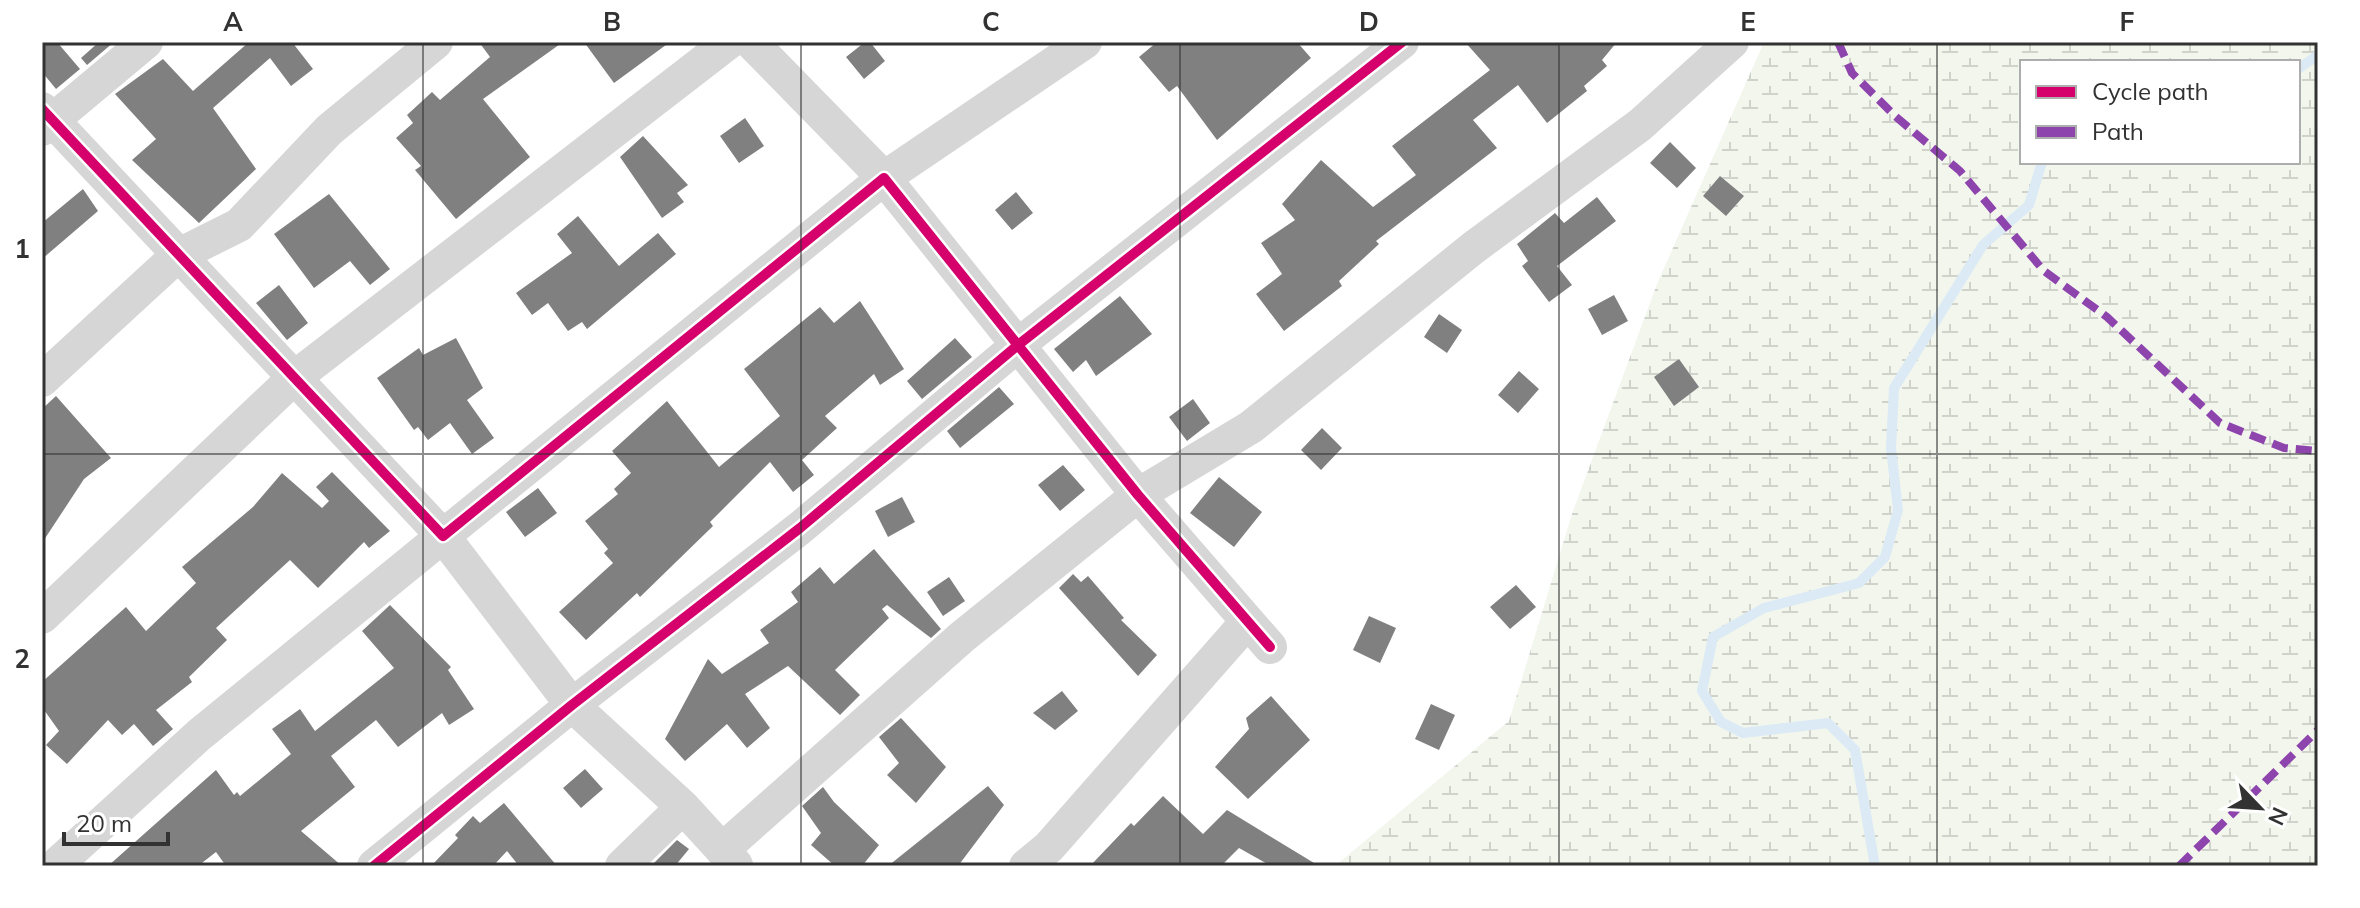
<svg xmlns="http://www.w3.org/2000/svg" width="2360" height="908" font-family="Mulish,sans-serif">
	<defs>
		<pattern id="wetland-marsh" width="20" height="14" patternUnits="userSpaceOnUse" patternTransform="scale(2)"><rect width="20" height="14" fill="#f2f6ed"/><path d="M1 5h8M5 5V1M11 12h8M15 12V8" fill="none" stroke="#d0d3cc"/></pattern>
	</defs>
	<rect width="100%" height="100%" fill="#fff"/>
	<path fill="#f2f6ed" d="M 1790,42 L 1947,42 L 1920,48 Z"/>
	<path fill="url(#wetland-marsh)" fill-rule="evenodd" d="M 1764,42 L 1920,48 L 1947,42 L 2318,42 L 2318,866 L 1335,866 L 1509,721 L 1572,514 L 1657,284 ZM 2022,62 L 2298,62 L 2298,162 L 2022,162 Z"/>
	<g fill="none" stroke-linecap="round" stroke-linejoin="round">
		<path stroke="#dbeaf4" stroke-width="10" d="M 2298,69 L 2318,55
			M 1875,866 L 1855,750 L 1828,723 L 1743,733 L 1721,722 L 1702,691 L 1713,637 L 1764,608 L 1859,583 L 1885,557 L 1898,510 L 1891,448 L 1894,388 L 1983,245 L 2029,205 L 2042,162"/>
	</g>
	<path fill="#808080" d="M 42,42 L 57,42 L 80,69 L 56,89 L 42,72 Z
		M 99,42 L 114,42 L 87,65 L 81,58 Z
		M 249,42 L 292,42 L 313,69 L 291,86 L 270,58 L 213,108 L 256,169 L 199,223 L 132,160 L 156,139 L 115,94 L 163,59 L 193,91 Z
		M 479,42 L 563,42 L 483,99 L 530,157 L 456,219 L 415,170 L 421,166 L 396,138 L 413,123 L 407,115 L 432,92 L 440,100 L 490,57 Z
		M 584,42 L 670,42 L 614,83 Z
		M 865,42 L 870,42 L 885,61 L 864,79 L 846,57 Z
		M 1157,42 L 1297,42 L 1311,58 L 1217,140 L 1177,86 L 1169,92 L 1139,57 Z
		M 1465,42 L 1617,42 L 1602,60 L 1607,66 L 1584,86 L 1587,91 L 1547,123 L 1518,85 L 1473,120 L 1497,148 L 1376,241 L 1379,244 L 1339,281 L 1342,286 L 1284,331 L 1256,294 L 1282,274 L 1261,243 L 1295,220 L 1282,204 L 1321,160 L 1373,207 L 1416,175 L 1392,146 L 1490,70 Z
		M 745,118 L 764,146 L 739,163 L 720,136 Z
		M 643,136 L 688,185 L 677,193 L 684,202 L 662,218 L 620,157 Z
		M 1670,142 L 1696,168 L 1677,188 L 1650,163 Z
		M 1720,176 L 1744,196 L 1726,216 L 1703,196 Z
		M 83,189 L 98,211 L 42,259 L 42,223 Z
		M 1016,192 L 1033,213 L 1012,230 L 995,210 Z
		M 329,194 L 390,269 L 370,285 L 350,261 L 314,288 L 274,234 Z
		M 1597,197 L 1616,221 L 1557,266 L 1572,285 L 1549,302 L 1522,266 L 1528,261 L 1517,244 L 1555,213 L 1564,223 Z
		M 578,216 L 619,266 L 658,233 L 676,254 L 587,329 L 582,322 L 568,331 L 548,303 L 532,315 L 516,293 L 572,253 L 557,234 Z
		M 279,285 L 308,323 L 287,340 L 256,303 Z
		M 1614,295 L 1628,321 L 1602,335 L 1588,309 Z
		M 1120,296 L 1152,334 L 1096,376 L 1086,360 L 1073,372 L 1054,349 Z
		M 860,301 L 904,369 L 880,385 L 874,374 L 825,416 L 837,428 L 802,460 L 814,475 L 793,492 L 770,462 L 710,522 L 713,526 L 640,597 L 637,593 L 586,640 L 559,612 L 613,563 L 604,553 L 608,549 L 585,521 L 618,494 L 614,489 L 631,473 L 612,451 L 667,401 L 719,467 L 780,416 L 744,369 L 820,307 L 834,323 Z
		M 1439,314 L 1462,330 L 1447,353 L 1424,337 Z
		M 456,338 L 483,388 L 467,400 L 494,438 L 472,454 L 450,423 L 428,440 L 418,427 L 414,430 L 377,378 L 419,348 L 423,355 Z
		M 955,338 L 972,357 L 922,399 L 907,381 Z
		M 1679,359 L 1699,387 L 1674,406 L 1654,377 Z
		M 1519,371 L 1539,389 L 1518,413 L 1498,395 Z
		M 999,387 L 1014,404 L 960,448 L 947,431 Z
		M 56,396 L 111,458 L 84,479 L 42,543 L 42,409 Z
		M 1193,399 L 1210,423 L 1187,441 L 1169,417 Z
		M 1322,428 L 1342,448 L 1321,470 L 1301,450 Z
		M 1063,465 L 1085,490 L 1060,511 L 1038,485 Z
		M 332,472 L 390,531 L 369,548 L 364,542 L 318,588 L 290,560 L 216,628 L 227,640 L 189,677 L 192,682 L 156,710 L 173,729 L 153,746 L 134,724 L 122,735 L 108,720 L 67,764 L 46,745 L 59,731 L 42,707 L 42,682 L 126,607 L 146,631 L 196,583 L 182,567 L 253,507 L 282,473 L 322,508 L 329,501 L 316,487 Z
		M 1219,477 L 1262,512 L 1234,547 L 1190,513 Z
		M 538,488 L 557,513 L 525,537 L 506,512 Z
		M 902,497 L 915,522 L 888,537 L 875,511 Z
		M 874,549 L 941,629 L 931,638 L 887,605 L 882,609 L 889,618 L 835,670 L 860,695 L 840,715 L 788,666 L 745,694 L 770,728 L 747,748 L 727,724 L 685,761 L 665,739 L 708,659 L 722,674 L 769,643 L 760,630 L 798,602 L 791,592 L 820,567 L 834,584 Z
		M 1073,574 L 1081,582 L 1088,576 L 1124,618 L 1121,620 L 1157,655 L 1138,676 L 1059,588 Z
		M 949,577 L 965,601 L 943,616 L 927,592 Z
		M 1516,585 L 1536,607 L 1510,629 L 1490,607 Z
		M 390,605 L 451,667 L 448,670 L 474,709 L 449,725 L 442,713 L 398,747 L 376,720 L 331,756 L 355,787 L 301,831 L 342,866 L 226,866 L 216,852 L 198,866 L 108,866 L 216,770 L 234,795 L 237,792 L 240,796 L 291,754 L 272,729 L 300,709 L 315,731 L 394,668 L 362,631 Z
		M 1369,616 L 1396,628 L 1380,663 L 1353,650 Z
		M 1062,691 L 1078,711 L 1055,730 L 1033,713 Z
		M 1271,696 L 1310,740 L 1248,799 L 1215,767 L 1249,729 L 1246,718 Z
		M 1431,704 L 1455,715 L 1439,750 L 1415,739 Z
		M 901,718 L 946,767 L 916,803 L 887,775 L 899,763 L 879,737 Z
		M 585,769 L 603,789 L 581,808 L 563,788 Z
		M 988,786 L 1004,805 L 958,866 L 888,866 Z
		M 823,787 L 834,802 L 879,845 L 862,866 L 835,866 L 811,845 L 821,833 L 802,806 Z
		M 1163,796 L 1203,834 L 1227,810 L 1319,866 L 1271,866 L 1239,848 L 1221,866 L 1090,866 L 1131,823 L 1134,826 Z
		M 504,803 L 557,866 L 519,866 L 507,851 L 493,866 L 431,866 L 458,838 L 455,835 L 473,816 L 480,823 Z
		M 677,840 L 689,849 L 675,866 L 651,866 Z"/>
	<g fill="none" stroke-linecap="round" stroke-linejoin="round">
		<path stroke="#d6d6d6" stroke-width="34" d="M 751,42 L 884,178 L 1085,42
			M 42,109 L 443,536 L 884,178 L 1138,495 L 1270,647
			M 42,129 L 146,42
			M 42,380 L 177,256 L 239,225 L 329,130 L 436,42
			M 42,617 L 294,378 L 729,42
			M 722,850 L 962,637 L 1138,495 L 1251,427 L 1473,248 L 1640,125 L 1732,42
			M 55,866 L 199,735 L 443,536 L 572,705 L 683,807 L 736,865
			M 374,866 L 572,705 L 800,528 L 1018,345 L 1402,42
			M 622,866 L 683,807
			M 1026,866 L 1049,847 L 1247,622"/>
		<path stroke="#8e44ad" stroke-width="8" stroke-dasharray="16 8" stroke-linecap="butt" d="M 1838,42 L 1852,73 L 1895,116 L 1960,171 L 2044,271 L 2107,317 L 2220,423 L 2284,448 L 2318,451
			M 2179,866 L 2318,730"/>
		<defs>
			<path id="cycleway" d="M 42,109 L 443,536 L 884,178 L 1138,495 L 1270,647
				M 374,866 L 572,705 L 800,528 L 1018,345 L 1402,42"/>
		</defs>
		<use href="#cycleway" stroke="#fff" stroke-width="15"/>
		<use href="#cycleway" stroke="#d6006c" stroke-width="10"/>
	</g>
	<path fill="none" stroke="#323232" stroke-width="2" stroke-opacity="0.55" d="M 423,42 L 423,866M 801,42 L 801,866M 1180,42 L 1180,866M 1559,42 L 1559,866M 1937,42 L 1937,866M 42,454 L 2318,454"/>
	<rect width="2360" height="908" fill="none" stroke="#ffffff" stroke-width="88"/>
	<rect x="2020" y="60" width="280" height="104" fill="#ffffff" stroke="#adadad" stroke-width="2"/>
	<rect x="2036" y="86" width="40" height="12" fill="#d6006c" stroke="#adadad" stroke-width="2"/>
	<text x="2092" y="100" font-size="24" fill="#323232">Cycle path</text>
	<rect x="2036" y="126" width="40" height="12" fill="#8e44ad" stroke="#adadad" stroke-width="2"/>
	<text x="2092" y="140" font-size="24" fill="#323232">Path</text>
	<g transform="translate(2260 808) rotate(115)" stroke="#ffffff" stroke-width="6" paint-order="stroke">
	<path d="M0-6L14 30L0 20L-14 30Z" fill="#323232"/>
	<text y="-12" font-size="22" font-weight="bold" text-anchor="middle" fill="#323232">N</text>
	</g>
	<path d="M64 832v12h104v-12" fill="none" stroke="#323232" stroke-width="4"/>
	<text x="76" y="832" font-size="24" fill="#323232" stroke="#ffffff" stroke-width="6" paint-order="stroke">20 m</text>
	<rect x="44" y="44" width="2272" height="820" fill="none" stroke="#323232" stroke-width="3"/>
	<g font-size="26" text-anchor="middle" font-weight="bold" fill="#323232">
		<text x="233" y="31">A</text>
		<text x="612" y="31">B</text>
		<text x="991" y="31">C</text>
		<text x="1369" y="31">D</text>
		<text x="1748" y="31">E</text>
		<text x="2127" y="31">F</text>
		<text x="22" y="258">1</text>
		<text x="22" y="668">2</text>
	</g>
</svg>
